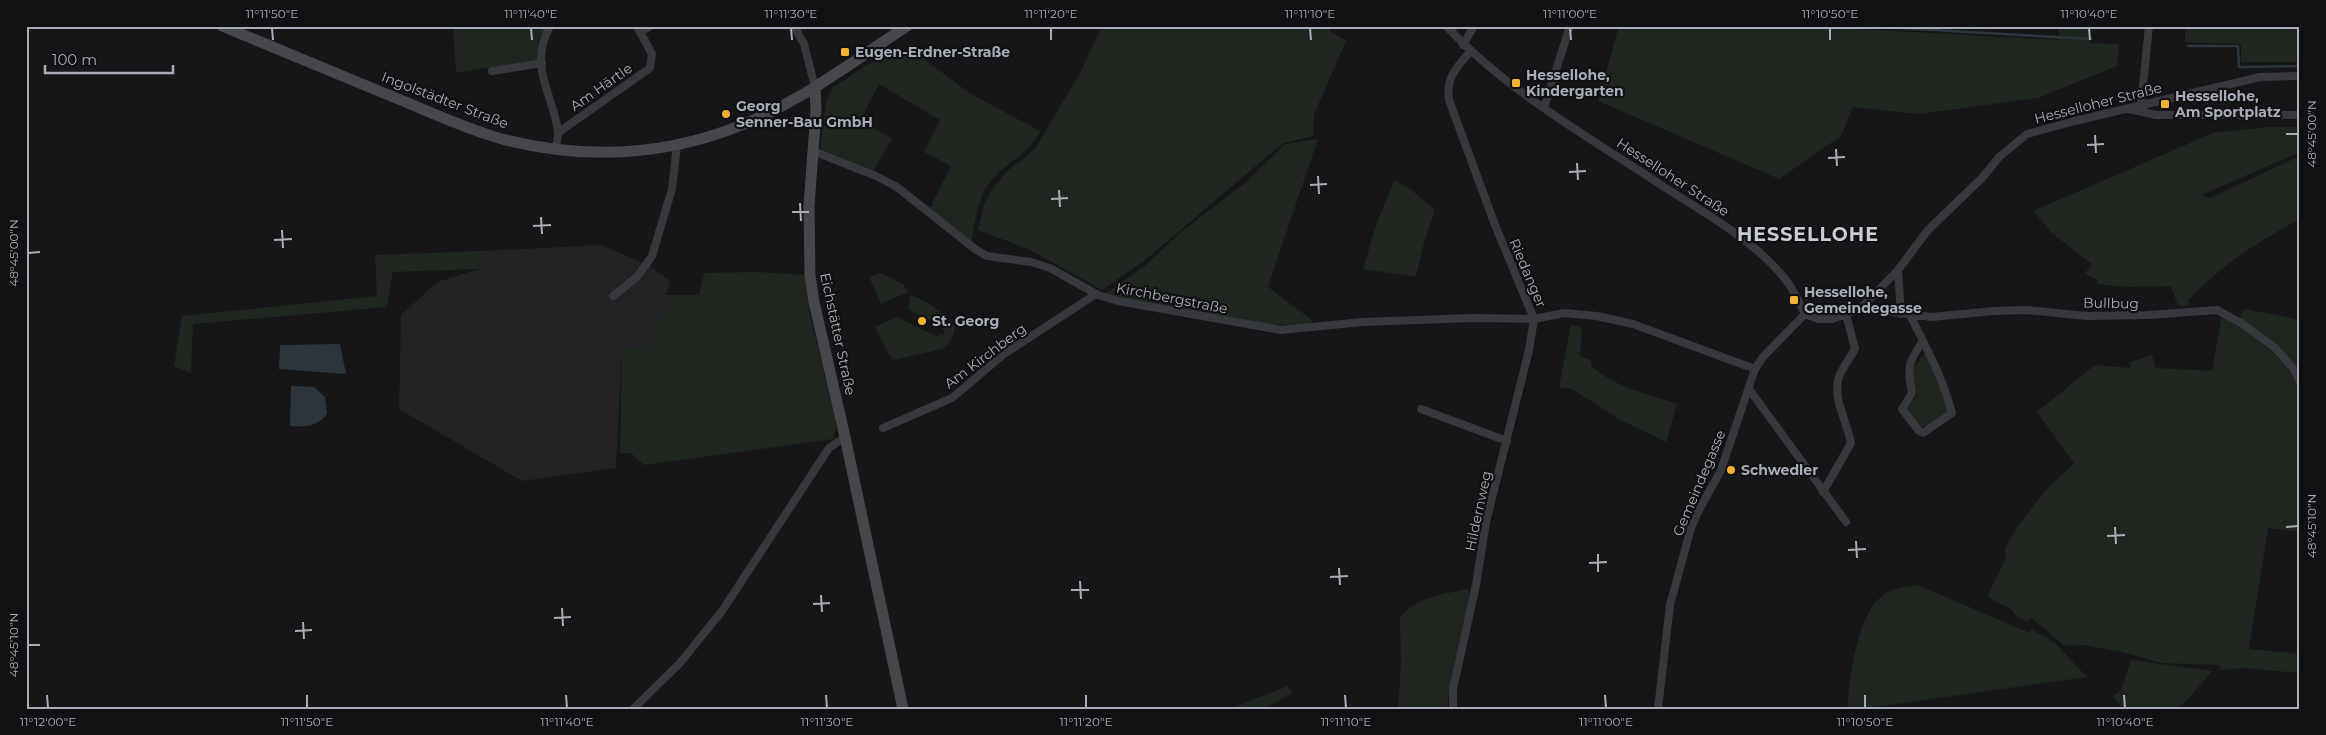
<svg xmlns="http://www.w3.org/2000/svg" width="2326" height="735" font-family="Montserrat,sans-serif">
	<rect width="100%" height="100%" fill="#161618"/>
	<path fill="#222225" d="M 602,245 L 650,266 L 670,281 L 651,349 L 622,349 L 616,468 L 522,481 L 399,409 L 401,315 L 437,282 L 479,269 L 481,251 Z"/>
	<path fill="#1e261f" d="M 453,26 L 546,26 L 539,40 L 537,60 L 456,73 Z
		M 1102,26 L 1332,26 L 1330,31 L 1346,41 L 1314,114 L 1313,136 L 1283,143 L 1144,261 L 1102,290 L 1028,249 L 978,230 L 984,205 L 991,191 L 1005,173 L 1035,149 L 1080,73 Z
		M 1619,26 L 1851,26 L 1859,29 L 2058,40 L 2059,26 L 2091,26 L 2090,43 L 2119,44 L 2117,66 L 2038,98 L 1918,114 L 1853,107 L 1841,136 L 1779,179 L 1598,101 Z
		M 2185,26 L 2300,26 L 2300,62 L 2241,62 L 2241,44 L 2185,42 Z
		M 909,48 L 971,94 L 1040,131 C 1029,155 1002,164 987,186 C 977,201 975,225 971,242 L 930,208 L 951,166 L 924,152 L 940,120 L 879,84 L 860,121 L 892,138 L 873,172 L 820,149 L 826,102 L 832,88 L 870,63 Z
		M 2270,127 L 2300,127 L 2300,152 L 2201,195 L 2210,198 L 2300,156 L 2300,219 C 2255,243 2224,264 2188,300 L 2190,306 L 2178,306 L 2171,286 L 2126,287 L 2097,284 L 2097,280 L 2085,273 L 2092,264 L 2053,234 L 2033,211 L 2213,133 Z
		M 1318,139 L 1268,287 L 1312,320 L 1310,325 L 1266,325 L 1104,295 L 1146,265 L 1180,233 L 1245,183 L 1285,144 Z
		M 1395,180 L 1410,189 L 1435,210 L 1424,242 L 1416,277 L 1363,269 L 1377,222 Z
		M 481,251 L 479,269 L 393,272 L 387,307 L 193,324 L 191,373 L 174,366 L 182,316 L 377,296 L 375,255 Z
		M 758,272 L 806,275 L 809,311 L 835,418 L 836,430 L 833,439 L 644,465 L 631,453 L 620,453 L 622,349 L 651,349 L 666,295 L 699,295 L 704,273 Z
		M 881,273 L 903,284 L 908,292 L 881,304 L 869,277 Z
		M 910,295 C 928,300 941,312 955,325 C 955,334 951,343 943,349 L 892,360 L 875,327 L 897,317 L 938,337 L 940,333 L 943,335 L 945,331 L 942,329 L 944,326 L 908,310 Z
		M 2246,309 L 2300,320 L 2300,370 L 2276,344 L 2240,319 L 2242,311 Z
		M 2222,316 C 2253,336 2283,354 2300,388 L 2300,532 L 2268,528 L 2249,649 L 2300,654 L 2300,673 L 2245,668 L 2220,670 L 2219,665 L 2161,663 L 2126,653 L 2084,645 L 2065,646 L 2035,621 L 2031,618 L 2027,622 L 2016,616 L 2011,609 L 1987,597 L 2006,558 L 2005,549 L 2017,527 L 2045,491 L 2074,463 L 2037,412 L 2095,365 L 2130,368 L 2131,362 L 2152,355 L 2156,368 L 2212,371 Z
		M 1571,325 L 1582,328 L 1580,356 L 1591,360 L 1591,365 C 1613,387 1648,394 1677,404 L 1666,442 L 1619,419 L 1572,389 L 1559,387 Z
		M 1925,353 L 1940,381 L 1949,411 L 1944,418 L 1919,429 L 1906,409 L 1917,395 L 1910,372 Z
		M 1918,585 L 2030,633 L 2031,629 L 2055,643 L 2087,677 L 1861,709 L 1847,709 C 1851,676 1856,604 1892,590 C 1900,587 1910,586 1918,585 Z
		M 1467,589 L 1471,596 L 1448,695 L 1448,709 L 1398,709 L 1401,663 L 1400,617 C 1419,596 1441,595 1467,589 Z
		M 2131,660 L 2212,671 L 2191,696 L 2177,709 L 2124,709 L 2113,696 L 2121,690 Z
		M 1288,686 L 1292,693 L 1264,709 L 1230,709 Z"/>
	<path fill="#2c353c" d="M 340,344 L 346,374 L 279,369 L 280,345 Z
		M 291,386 L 314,387 L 325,397 L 327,414 C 317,427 305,427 290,426 Z"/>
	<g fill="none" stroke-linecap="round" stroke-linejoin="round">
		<path stroke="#2c353c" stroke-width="2.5" d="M 1863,26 L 2091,39
			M 2188,46 L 2238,46 L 2239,67 L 2300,66"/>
		<path stroke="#37383d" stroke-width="8" d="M 550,26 C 528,66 552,92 558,131 C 559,136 556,144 555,149
			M 794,26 L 804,44 L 815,87
			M 1446,26 C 1507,91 1587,136 1661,185 C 1706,214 1757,241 1789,284 C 1795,294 1800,304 1805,314 L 1818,319 L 1832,319 L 1861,308 L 1898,270 L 1928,230 L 1983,177 L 1999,157 L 2027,134 L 2075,121 L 2260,77 L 2300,76
			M 640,32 L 651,26
			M 1463,45 L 1474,26
			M 1470,52 C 1456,68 1446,77 1449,100 L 1495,225 L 1534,319
			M 492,71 L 542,63
			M 2141,105 L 2149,26
			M 1544,108 L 1570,26
			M 2129,109 L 2156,115 L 2300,115
			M 559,132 L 650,68 L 652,54 L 637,26
			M 813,151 L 876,176 L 897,187 L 975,249 L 987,256 L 1031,262 L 1050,268 L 1098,295 L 1118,301 L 1281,330 L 1363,322 L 1473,318 L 1534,319 L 1564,313 L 1597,316 L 1633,324 L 1755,369
			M 1898,270 L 1901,314
			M 613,296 L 637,277 L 652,256 L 672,189 L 677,145
			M 1861,308 L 1932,317 L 1994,311 L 2026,310 L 2087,316 L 2148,315 L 2217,310 L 2241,323 L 2274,347 L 2293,368 L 2300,382
			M 1910,315 C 1927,349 1942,376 1952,413 L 1923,433 L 1919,431 L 1902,409 L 1912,393 C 1907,368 1908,362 1923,341
			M 1749,389 L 1846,522
			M 1421,409 L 1507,441
			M 883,428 L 952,398 L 1004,354 L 1096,294
			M 1823,492 L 1851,443 C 1847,422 1832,397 1839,377 C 1842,368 1850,358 1855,349 L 1846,314
			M 633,709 L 680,663 L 722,611 L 829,448 L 845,437
			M 1453,709 L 1453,689 L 1476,585 L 1486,522 L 1529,350 L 1534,319
			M 1658,709 L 1670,605 L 1691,528 L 1699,510 L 1721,470 L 1755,369 L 1763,357 L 1805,314"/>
		<path stroke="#45474d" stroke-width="11" d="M 222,26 C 277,49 331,71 386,94 C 424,109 462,128 502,139 C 583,160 665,156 742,125 C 801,101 854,61 907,26
			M 815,87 L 816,111 L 809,206 L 810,275 L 814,302 L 845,437 L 903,709"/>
	</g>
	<path fill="none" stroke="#a8adb8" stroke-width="2" d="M 272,28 L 273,40M 531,28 L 532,40M 791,28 L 792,40M 1051,28 L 1051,40M 1310,28 L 1311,40M 1570,28 L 1571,40M 1830,28 L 1830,40M 2089,28 L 2090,40M 2286,134 L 2298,134M 2095,135 L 2096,153M 2087,145 L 2104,144M 1836,149 L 1837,166M 1828,158 L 1845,157M 1577,163 L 1578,180M 1569,172 L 1586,171M 1318,176 L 1319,194M 1310,185 L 1327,184M 1059,190 L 1060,207M 1051,199 L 1068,198M 800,203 L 801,221M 792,212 L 809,212M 541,217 L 542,234M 533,226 L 551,225M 282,230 L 283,248M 274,240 L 292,239M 28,253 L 40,252M 2115,527 L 2116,544M 2286,527 L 2298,526M 2107,536 L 2125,535M 1856,541 L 1857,558M 1848,550 L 1866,549M 1598,554 L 1598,572M 1589,563 L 1607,562M 1339,568 L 1340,585M 1330,577 L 1348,576M 1080,581 L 1081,599M 1071,590 L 1089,590M 821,595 L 822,612M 813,604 L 830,603M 562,608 L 563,626M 554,618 L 571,617M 303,622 L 304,639M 295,631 L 312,630M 28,645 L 40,645M 47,695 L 48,708M 307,695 L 307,708M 566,695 L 567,708M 826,695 L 827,708M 1086,695 L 1086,708M 1345,695 L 1346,708M 1605,695 L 1606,708M 1865,695 L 1865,708M 2124,695 L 2125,708"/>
	<g fill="#f2b134" stroke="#111113" stroke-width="2">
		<rect x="840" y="47" width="10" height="10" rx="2.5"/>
		<rect x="1511" y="78" width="10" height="10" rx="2.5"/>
		<rect x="2160" y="99" width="10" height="10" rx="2.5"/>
		<circle cx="726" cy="114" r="5"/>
		<rect x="1789" y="295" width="10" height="10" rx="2.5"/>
		<circle cx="922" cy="321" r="5"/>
		<circle cx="1731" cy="470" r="5"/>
	</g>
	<g text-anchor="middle" stroke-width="4.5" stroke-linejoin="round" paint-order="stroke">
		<g font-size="14" font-weight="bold" fill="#a8adb8" stroke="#111113" text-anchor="start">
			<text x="855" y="57">Eugen-Erdner-Straße</text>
			<text x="1526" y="80">Hessellohe,<tspan x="1526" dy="16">Kindergarten</tspan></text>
			<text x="2175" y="101">Hessellohe,<tspan x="2175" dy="16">Am Sportplatz</tspan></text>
			<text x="736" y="111">Georg<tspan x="736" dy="16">Senner-Bau GmbH</tspan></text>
			<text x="1804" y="297">Hessellohe,<tspan x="1804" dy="16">Gemeindegasse</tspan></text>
			<text x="932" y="326">St. Georg</text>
			<text x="1741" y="475">Schwedler</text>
		</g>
		<g font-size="14" fill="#a8adb8" stroke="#111113">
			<text transform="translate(601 87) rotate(-35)" y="5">Am Härtle</text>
			<text transform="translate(445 100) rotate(21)" y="5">Ingolstädter Straße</text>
			<text transform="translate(2098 103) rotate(-14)" y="5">Hesselloher Straße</text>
			<text transform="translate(1673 177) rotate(33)" y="5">Hesselloher Straße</text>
			<text transform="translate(1528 273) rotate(67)" y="5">Riedanger</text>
			<text transform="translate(1172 298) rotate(11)" y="5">Kirchbergstraße</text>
			<text transform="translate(2111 303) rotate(1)" y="5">Bullbug</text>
			<text transform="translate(838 334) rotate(78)" y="5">Eichstätter Straße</text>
			<text transform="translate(985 356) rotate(-37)" y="5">Am Kirchberg</text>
			<text transform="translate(1699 483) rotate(-67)" y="5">Gemeindegasse</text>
			<text transform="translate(1478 511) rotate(-78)" y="5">Hildernweg</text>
		</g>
		<g font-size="19" font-weight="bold" letter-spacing="1" fill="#c9ccd4" stroke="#111113">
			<text x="1808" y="241">HESSELLOHE</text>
		</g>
	</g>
	<rect width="2326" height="735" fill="none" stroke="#111113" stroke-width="55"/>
	<path d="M45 65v8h128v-8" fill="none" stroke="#a8adb8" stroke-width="2.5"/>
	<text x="52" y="65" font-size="15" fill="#a8adb8" stroke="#111113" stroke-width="4" paint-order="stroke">100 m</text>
	<rect x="28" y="28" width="2270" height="680" fill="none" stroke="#a8adb8" stroke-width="2"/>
	<g font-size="12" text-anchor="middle" fill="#a8adb8">
		<text x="272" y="18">11°11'50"E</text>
		<text x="531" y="18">11°11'40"E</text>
		<text x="791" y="18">11°11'30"E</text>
		<text x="1051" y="18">11°11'20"E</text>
		<text x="1310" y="18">11°11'10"E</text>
		<text x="1570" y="18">11°11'00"E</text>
		<text x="1830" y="18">11°10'50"E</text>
		<text x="2089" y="18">11°10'40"E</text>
		<text transform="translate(2312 134) rotate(-90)" y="4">48°45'00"N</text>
		<text transform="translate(14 253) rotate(-90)" y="4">48°45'00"N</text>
		<text transform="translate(2312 526) rotate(-90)" y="4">48°45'10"N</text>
		<text transform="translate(14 645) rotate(-90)" y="4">48°45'10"N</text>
		<text x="48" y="726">11°12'00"E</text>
		<text x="307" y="726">11°11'50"E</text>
		<text x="567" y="726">11°11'40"E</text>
		<text x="827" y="726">11°11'30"E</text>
		<text x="1086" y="726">11°11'20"E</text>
		<text x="1346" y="726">11°11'10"E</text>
		<text x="1606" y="726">11°11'00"E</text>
		<text x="1865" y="726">11°10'50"E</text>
		<text x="2125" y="726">11°10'40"E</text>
	</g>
</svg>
